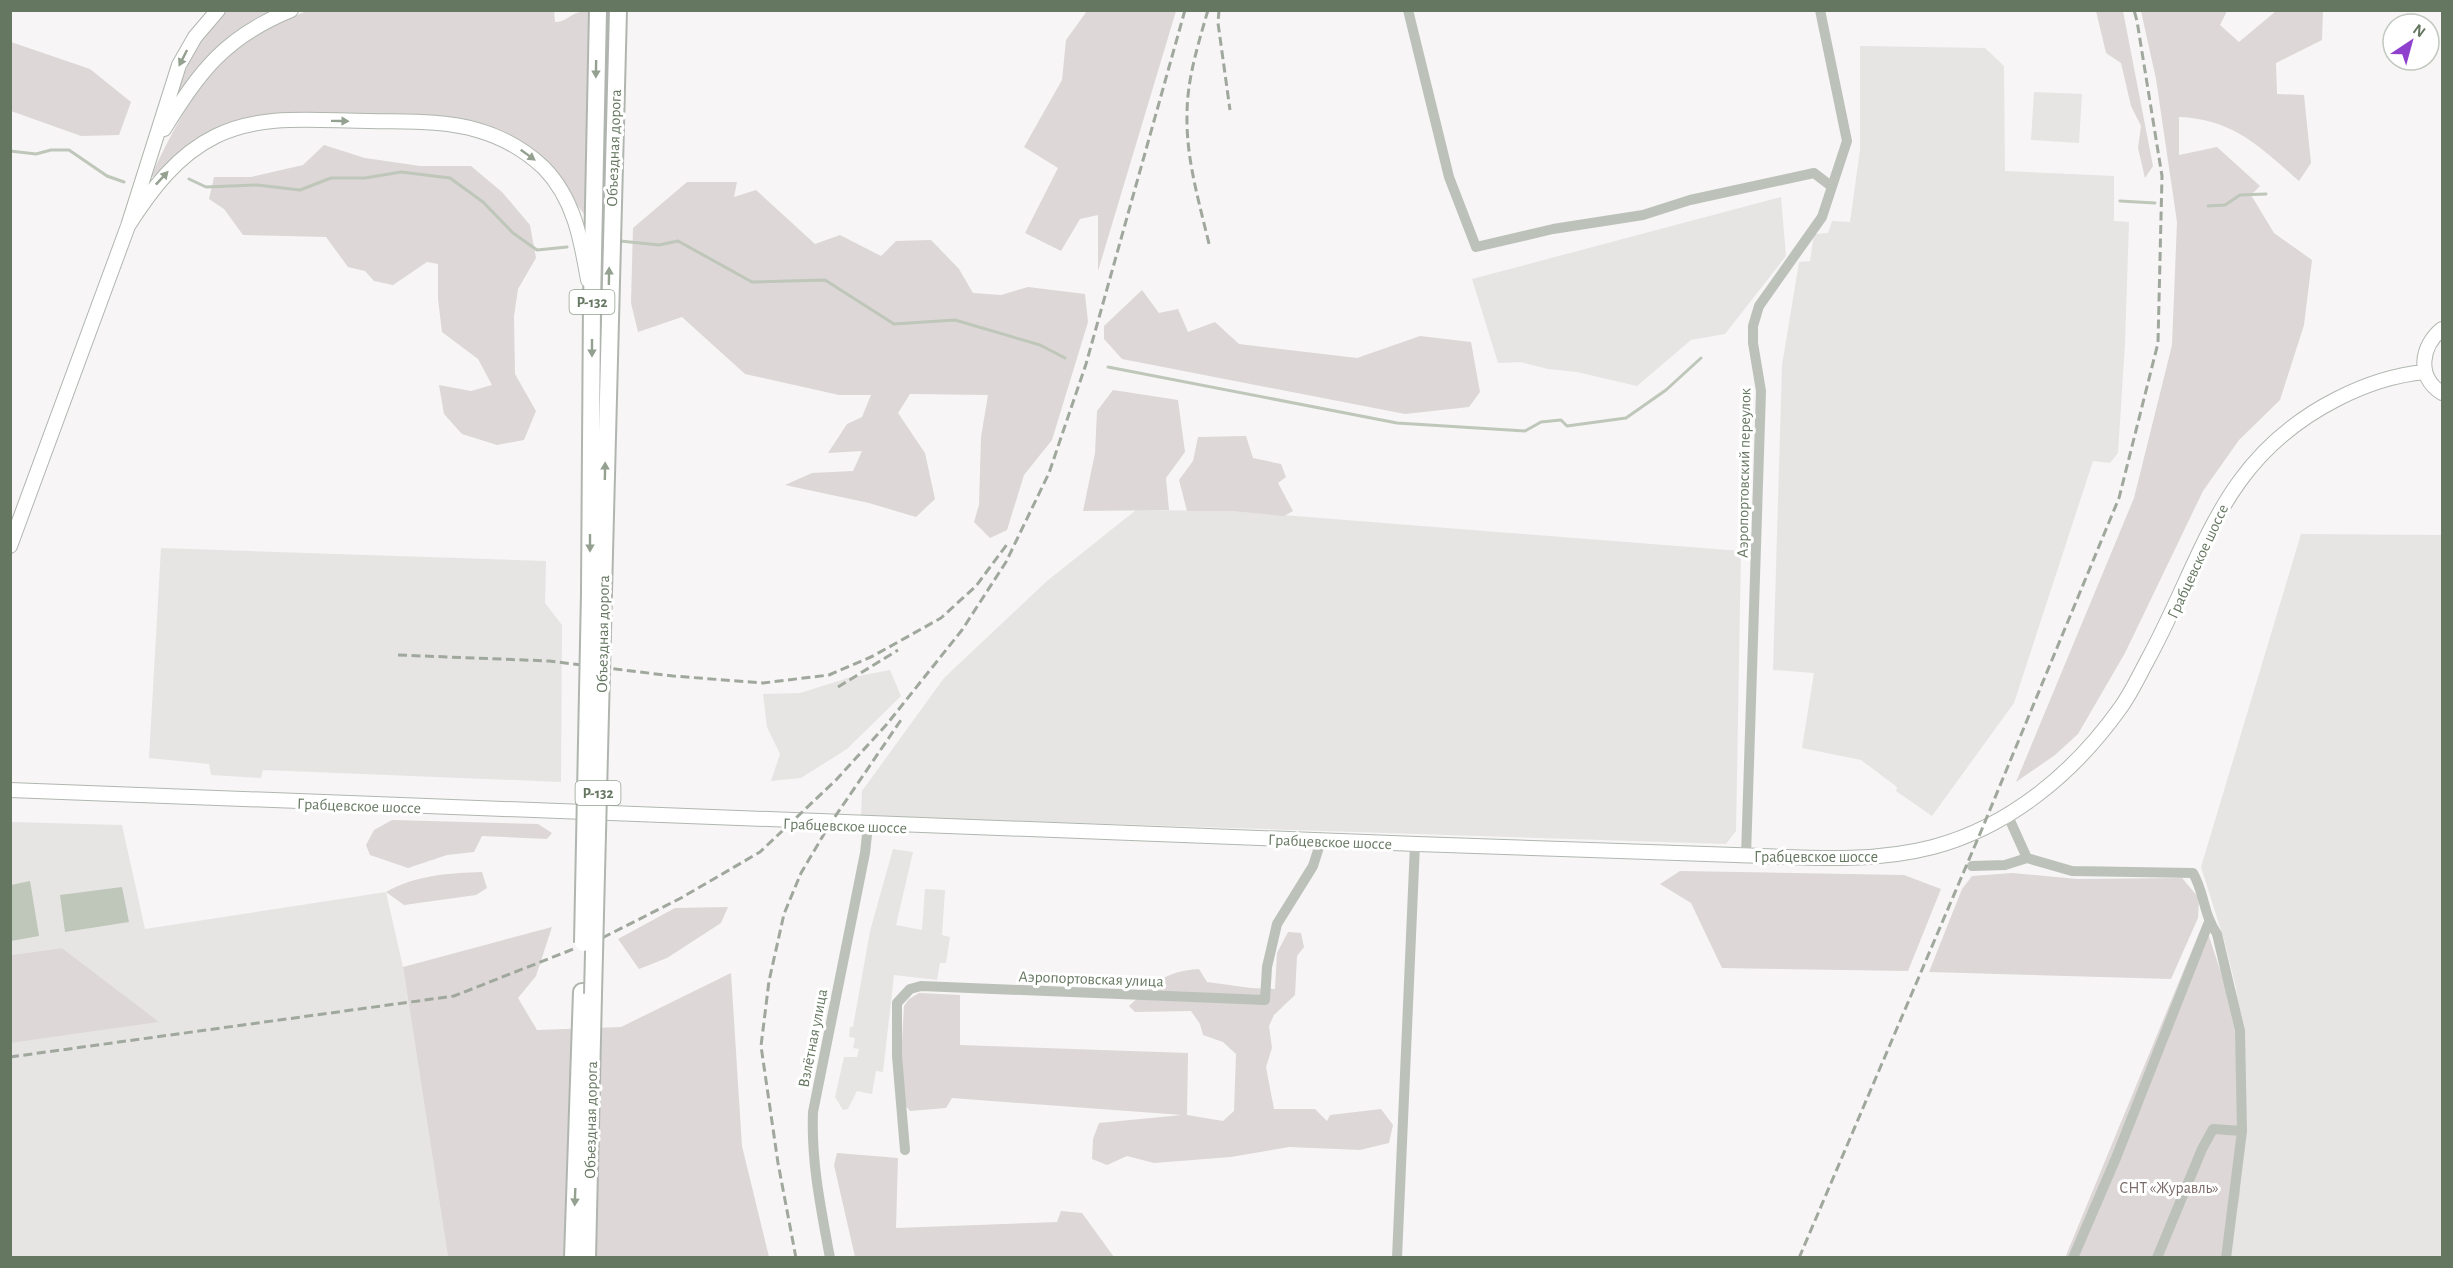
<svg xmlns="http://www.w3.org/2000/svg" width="2453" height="1268" font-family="'Alegreya Sans',sans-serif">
	<rect width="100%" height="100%" fill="#f7f5f6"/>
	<path fill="#e6e5e4" d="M 1860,46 L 1985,48 L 2004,66 L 2005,171 L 2114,176 L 2114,221 L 2129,222 L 2125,344 L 2118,453 L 2110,463 L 2093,461 L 2014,703 L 1932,816 L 1896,791 L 1897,787 L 1861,760 L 1802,748 L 1814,673 L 1773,670 L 1782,365 L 1799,262 L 1810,261 L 1814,234 L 1828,233 L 1832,221 L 1850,222 L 1860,150 Z
		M 2034,92 L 2082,94 L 2079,143 L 2031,140 Z
		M 1781,197 L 1786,256 L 1725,334 L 1691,340 L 1637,386 L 1577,372 L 1548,369 L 1520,362 L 1498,363 L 1472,279 Z
		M 1136,510 L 1231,511 L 1741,551 L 1736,831 L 1726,844 L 861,816 L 862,791 L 944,678 L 1047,581 Z
		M 2301,534 L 2442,535 L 2442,1257 L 2228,1257 L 2240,1195 L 2246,1082 L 2236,988 L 2225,943 L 2201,867 Z
		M 161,548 L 546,561 L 545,603 L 562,625 L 561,782 L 263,770 L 261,778 L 211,775 L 209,764 L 149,758 Z
		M 890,670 L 901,696 L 847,749 L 801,778 L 771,781 L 780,754 L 767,727 L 763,694 L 800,693 L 848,678 Z
		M 11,822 L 122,825 L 145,929 L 386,892 L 403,967 L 448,1257 L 11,1257 L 10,1043 L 158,1022 L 62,948 L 11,955 Z
		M 893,849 L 913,852 L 896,925 L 922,930 L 925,889 L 945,890 L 942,935 L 950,937 L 946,963 L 940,963 L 937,980 L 894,975 L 883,1072 L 876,1071 L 872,1094 L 857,1091 L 848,1109 L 843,1110 L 835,1097 L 844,1057 L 857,1057 L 859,1049 L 853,1048 L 855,1038 L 849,1037 L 850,1027 L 853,1027 L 870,931 Z"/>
	<path fill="#ddd7d7" d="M 310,10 L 554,10 L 555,22 C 569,22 569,11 590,11 L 588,219 L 569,195 L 498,131 L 269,115 L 228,124 L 184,149 L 153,177 L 151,176 C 191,92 219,44 310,10 Z
		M 226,11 L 271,11 C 229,28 199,63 174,100 C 186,65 200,37 226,11 Z
		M 1087,11 L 1176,11 L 1098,271 L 1098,215 L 1080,219 L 1061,251 L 1025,233 L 1058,168 L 1024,147 L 1062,80 L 1066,40 Z
		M 2096,11 L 2123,11 L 2153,166 L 2145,178 L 2138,148 L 2141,126 L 2131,106 L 2121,63 L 2106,53 Z
		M 2141,11 L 2227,11 L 2220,25 L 2239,42 L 2276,11 L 2323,11 L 2322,40 L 2276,63 L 2277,94 L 2304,95 L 2311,163 L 2299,181 C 2261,148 2234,119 2179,117 L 2179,155 L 2217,147 L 2260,186 L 2251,195 L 2274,233 L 2312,260 L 2304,325 L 2280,400 L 2239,440 L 2203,491 L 2125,653 L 2078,734 L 2055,755 L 2016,782 L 2134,498 L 2172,345 L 2177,222 L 2156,79 Z
		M 11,42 L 90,69 L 131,102 L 119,135 L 81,136 L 11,111 Z
		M 324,145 L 365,158 L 420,166 L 471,166 L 502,192 L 530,225 L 536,258 L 518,289 L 514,316 L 515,374 L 536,411 L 524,440 L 497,445 L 462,434 L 444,414 L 439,385 L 471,391 L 492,385 L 478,359 L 442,332 L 438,299 L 438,264 L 427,262 L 393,285 L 374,281 L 365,271 L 348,267 L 326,237 L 243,235 L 224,209 L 209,199 L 214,177 L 251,177 L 303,165 Z
		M 687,182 L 737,182 L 734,197 L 756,190 L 815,244 L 840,235 L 881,256 L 896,241 L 931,240 L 959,269 L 973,293 L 1001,295 L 1028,287 L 1085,294 L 1088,322 L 1052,440 L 1024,475 L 1007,530 L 990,538 L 974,522 L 979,505 L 981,437 L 988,395 L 910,394 L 898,413 L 925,453 L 935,499 L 916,517 L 869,503 L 785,485 L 812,473 L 853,471 L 862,451 L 828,453 L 847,424 L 862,417 L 871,395 L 839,395 L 745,374 L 682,317 L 638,332 L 631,303 L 633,228 Z
		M 1142,290 L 1159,313 L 1178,309 L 1188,332 L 1215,322 L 1239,344 L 1357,358 L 1420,336 L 1471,342 L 1480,392 L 1469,407 L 1405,414 L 1122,359 L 1104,339 L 1104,326 Z
		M 1113,390 L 1178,400 L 1185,452 L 1166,478 L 1169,510 L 1083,511 L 1095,453 L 1097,411 Z
		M 1246,436 L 1253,458 L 1281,464 L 1286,477 L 1278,483 L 1293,511 L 1284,516 L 1231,511 L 1187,511 L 1179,480 L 1193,461 L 1198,437 Z
		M 392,820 L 538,824 L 552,833 L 547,839 L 482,836 L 474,852 L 447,855 L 408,868 L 370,855 L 366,845 L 374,830 Z
		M 1680,871 L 1904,875 L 1941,889 L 1908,971 L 1722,968 L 1691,903 L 1660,884 Z
		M 482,872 L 487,888 L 476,895 L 404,905 L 386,892 C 416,875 449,873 482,872 Z
		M 2012,873 L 2077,879 L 2182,878 L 2199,898 L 2198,918 L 2171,979 L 1929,972 L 1962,889 L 1972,876 Z
		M 728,907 L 721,923 L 667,958 L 639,969 L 618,939 L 675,908 Z
		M 2204,921 L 2223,979 L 2246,1082 L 2240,1195 L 2228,1257 L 2065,1258 Z
		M 552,927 L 536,976 L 518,998 L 537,1030 L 621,1027 L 731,973 L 742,1146 L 769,1257 L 448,1257 L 403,967 Z
		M 1288,932 L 1301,933 L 1304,947 L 1297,956 L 1295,995 L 1274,1015 L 1269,1026 L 1272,1048 L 1266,1067 L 1274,1109 L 1315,1109 L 1327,1121 L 1330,1115 L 1381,1109 L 1393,1125 L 1389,1143 L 1360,1150 L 1289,1147 L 1231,1157 L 1154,1163 L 1127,1156 L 1107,1165 L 1092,1159 L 1093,1139 L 1099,1123 L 1182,1115 L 952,1098 L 946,1108 L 910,1111 L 905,1105 L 901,1058 L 904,1006 L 909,999 L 919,993 L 960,995 L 960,1045 L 1188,1053 L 1187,1115 L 1223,1121 L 1234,1111 L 1236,1054 L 1223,1042 L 1203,1035 L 1200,1024 L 1191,1011 L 1135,1012 L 1129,1006 C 1153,984 1165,971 1199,969 L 1207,982 L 1251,988 L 1275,989 L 1277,953 Z
		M 62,948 L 159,1022 L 11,1043 L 11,955 Z
		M 837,1153 L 898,1158 L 896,1228 L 1057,1222 L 1061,1211 L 1082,1213 L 1114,1257 L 855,1257 L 834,1165 Z"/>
	<path fill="#bec7b9" d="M 30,881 L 39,936 L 11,941 L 11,885 Z
		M 122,887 L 129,922 L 65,932 L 60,895 Z"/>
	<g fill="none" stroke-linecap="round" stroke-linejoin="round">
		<path stroke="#bec7b9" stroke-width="3" d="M 10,151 L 36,154 L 51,150 L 69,150 L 107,176 L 124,182
			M 189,179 L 206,187 L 257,185 L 300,190 L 331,178 L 365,178 L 401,172 L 450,178 L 483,202 L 513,233 L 537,250 L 567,247
			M 2120,201 L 2155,203
			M 2208,206 L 2225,205 L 2240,195 L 2266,194
			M 620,241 L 659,245 L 678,241 L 752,282 L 825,280 L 894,324 L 955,320 L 1040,345 L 1065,358
			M 1108,367 L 1397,423 L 1525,431 L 1541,422 L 1561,420 L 1567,426 L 1626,418 L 1666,390 L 1701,358"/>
		<defs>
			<path id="major" d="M 164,129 C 200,71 225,37 291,10
				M 128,226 C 151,190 177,155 216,136 C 262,113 319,121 369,121 C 404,122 443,120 477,130 C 502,137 525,150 544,168 C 574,199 581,239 588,280
				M 2442,329 C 2421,346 2416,377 2442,393
				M 10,546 L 128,226 L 179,65 L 195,37 L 218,10
				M 10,790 C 479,812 948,830 1417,844 C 1523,847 1629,852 1735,855 C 1801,857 1868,864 1933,847 C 2011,826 2075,772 2121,707 C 2131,693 2139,676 2147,661 C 2205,555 2219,459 2337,399 C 2366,384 2393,375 2425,372"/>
			<path id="highway" d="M 603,592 L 618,10
				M 590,593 L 592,303 L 598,10
				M 573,1258 L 582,992
				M 587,1258 L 593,994"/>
		</defs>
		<use href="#major" stroke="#b0b7af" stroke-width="16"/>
		<use href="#highway" stroke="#b0b6af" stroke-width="20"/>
		<path stroke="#bcc2ba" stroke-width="10" d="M 1408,10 L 1449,177 L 1476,247 L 1553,229 L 1643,215 L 1690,200 L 1814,173 L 1831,186
			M 1746,856 L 1761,391 L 1753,343 L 1753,326 L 1759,306 L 1822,217 L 1847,141 L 1820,10
			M 2027,858 L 2072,871 L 2193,873 C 2205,894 2203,914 2217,934 L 2240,1031 L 2242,1131 L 2226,1258
			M 1972,866 L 2005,865 L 2027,858 L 2008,816
			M 905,1150 L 897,1056 L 897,1003 L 910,989 L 921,986 L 1265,1000 L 1267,967 L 1277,924 L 1313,866 L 1321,841
			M 830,1258 C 821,1209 811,1162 813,1112 L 865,853 L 868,825
			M 1397,1258 L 1415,844
			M 2073,1258 L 2116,1158 L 2209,922
			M 2157,1258 L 2202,1149 L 2213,1129 L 2242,1131"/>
		<use href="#major" stroke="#fff" stroke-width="14"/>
		<use href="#highway" stroke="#fff" stroke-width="16"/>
		<path stroke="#a0a89d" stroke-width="3" stroke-dasharray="9 4.5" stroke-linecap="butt" d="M 1208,10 C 1198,45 1187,79 1187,115 C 1186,160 1200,205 1210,248
			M 1219,10 L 1218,23 L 1230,110
			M 398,655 L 549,661 L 673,676 L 763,683 L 829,675 L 873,656 L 941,618 L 976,586 L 1008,543
			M 838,687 L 898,650
			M 10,1057 L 454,996 L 604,937 L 681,898 L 760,852 L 836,780 L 887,724 L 962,630 L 1006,562 L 1049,473 L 1086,364 L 1185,10
			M 796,1258 L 778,1163 L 761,1046 L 769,981 L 784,914 L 801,873 L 830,824 L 903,717
			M 1799,1258 L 1982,829 L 2119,498 L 2158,343 L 2162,176 L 2137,21 L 2134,10"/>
		<defs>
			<path id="highway-bridge" d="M 583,943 L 590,593
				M 593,994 L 603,592"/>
		</defs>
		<use href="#highway-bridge" stroke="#b0b6af" stroke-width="20" stroke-linecap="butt"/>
		<use href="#highway-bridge" stroke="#fff" stroke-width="16"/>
	</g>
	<defs><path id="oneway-solid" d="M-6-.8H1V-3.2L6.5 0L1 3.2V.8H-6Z" transform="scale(1.5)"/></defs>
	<g fill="#94a090">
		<use href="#oneway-solid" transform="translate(183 58) rotate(117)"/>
		<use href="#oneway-solid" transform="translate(596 69) rotate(91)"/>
		<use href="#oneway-solid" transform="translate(340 121) rotate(1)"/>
		<use href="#oneway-solid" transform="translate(528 155) rotate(36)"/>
		<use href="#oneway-solid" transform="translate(162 178) rotate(-47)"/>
		<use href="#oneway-solid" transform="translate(609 276) rotate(-89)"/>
		<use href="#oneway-solid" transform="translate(592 348) rotate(90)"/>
		<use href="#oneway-solid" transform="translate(605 471) rotate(-89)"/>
		<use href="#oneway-solid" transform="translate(590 543) rotate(90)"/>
		<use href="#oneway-solid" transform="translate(575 1197) rotate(92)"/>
	</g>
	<g text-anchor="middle" stroke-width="6" stroke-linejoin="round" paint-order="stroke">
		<g fill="#fff" stroke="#94a090" stroke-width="1.5">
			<rect x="569.5" y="290" width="45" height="24" rx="4.5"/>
			<rect x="575.5" y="781" width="45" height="24" rx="4.5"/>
		</g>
		<g font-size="15" font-weight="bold" fill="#667761">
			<text x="592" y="307">Р-132</text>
			<text x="598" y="798">Р-132</text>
		</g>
		<g font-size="16" fill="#667761" stroke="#fff">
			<text transform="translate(613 148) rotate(-88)" y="6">Объездная дорога</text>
			<text transform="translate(1743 473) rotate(-89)" y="6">Аэропортовский переулок</text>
			<text transform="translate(2197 561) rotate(-65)" y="6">Грабцевское шоссе</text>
			<text transform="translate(602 634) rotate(-89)" y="6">Объездная дорога</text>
			<text transform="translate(359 805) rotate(2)" y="6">Грабцевское шоссе</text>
			<text transform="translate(845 825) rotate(2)" y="6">Грабцевское шоссе</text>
			<text transform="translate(1330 841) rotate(2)" y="6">Грабцевское шоссе</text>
			<text x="1816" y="862">Грабцевское шоссе</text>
			<text transform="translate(1091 978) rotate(2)" y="6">Аэропортовская улица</text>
			<text transform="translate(812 1038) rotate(-79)" y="6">Взлётная улица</text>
			<text transform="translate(590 1120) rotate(-89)" y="6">Объездная дорога</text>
		</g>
		<g font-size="16" fill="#7a6b68" stroke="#fff">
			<text x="2169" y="1193">СНТ «Журавль»</text>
		</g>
	</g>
	<rect width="2453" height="1268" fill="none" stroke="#667761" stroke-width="24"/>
	<g transform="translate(2411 42) rotate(36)"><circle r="28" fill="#ffffff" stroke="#c2c9c0" stroke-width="1.5"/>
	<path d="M0-4.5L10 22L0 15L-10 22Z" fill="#8f40cc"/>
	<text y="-9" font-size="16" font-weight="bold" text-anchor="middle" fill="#667761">N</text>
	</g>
</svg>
